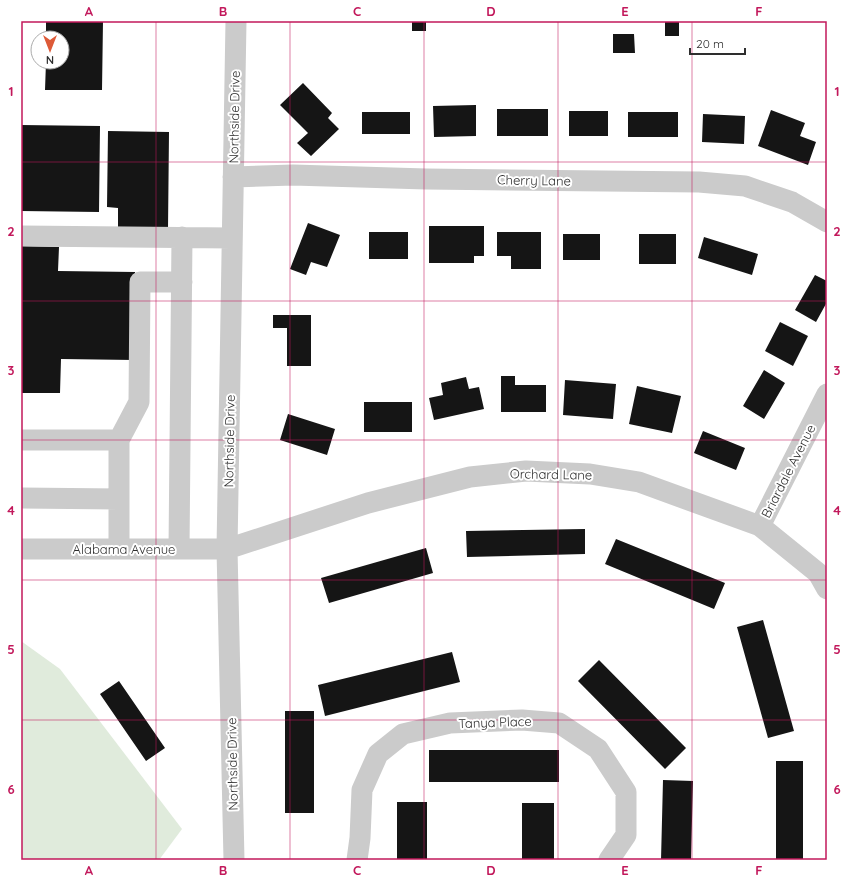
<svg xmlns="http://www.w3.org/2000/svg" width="848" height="881" font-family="Quicksand,sans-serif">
	<rect width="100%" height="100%" fill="#fff"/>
	<path fill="#e0ebdc" d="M 21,641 L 60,669 L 182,829 L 159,860 L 21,860 Z"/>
	<path fill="#151515" d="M 46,21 L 103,21 L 102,90 L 45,90 L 46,62 L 62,62 L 62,38 L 46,38 Z
		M 412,21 L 426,21 L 426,31 L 412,31 Z
		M 665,21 L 679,21 L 679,36 L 665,36 Z
		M 613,34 L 634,34 L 635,53 L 613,53 Z
		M 303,83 L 332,113 L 328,118 L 339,129 L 311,156 L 297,143 L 308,133 L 280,105 Z
		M 476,105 L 476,136 L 434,137 L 433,106 Z
		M 497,109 L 548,109 L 548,136 L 497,136 Z
		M 771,110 L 805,123 L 800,136 L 816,142 L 808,165 L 758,146 Z
		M 569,111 L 608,111 L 608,136 L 569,136 Z
		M 362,112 L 410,112 L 410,134 L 362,134 Z
		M 628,112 L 678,112 L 678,137 L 628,137 Z
		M 703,114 L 745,116 L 744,144 L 702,142 Z
		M 21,125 L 100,126 L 99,212 L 21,211 Z
		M 108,131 L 169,132 L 168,229 L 118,229 L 118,208 L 107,207 Z
		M 308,223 L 340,235 L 327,267 L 311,262 L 306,275 L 290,269 Z
		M 429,226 L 484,226 L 484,256 L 474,256 L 474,263 L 429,263 Z
		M 369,232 L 408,232 L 408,259 L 369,259 Z
		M 497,232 L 541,232 L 541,269 L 511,269 L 511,256 L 497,256 Z
		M 563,234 L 600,234 L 600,260 L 563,260 Z
		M 639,234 L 676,234 L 676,264 L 639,264 Z
		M 704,237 L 758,254 L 752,275 L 698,258 Z
		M 21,246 L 59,247 L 58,271 L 135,272 L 134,360 L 61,359 L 60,393 L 21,393 Z
		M 815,275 L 827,281 L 827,302 L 816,322 L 795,310 Z
		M 273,315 L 311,315 L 311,366 L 287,366 L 287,328 L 273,328 Z
		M 780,322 L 808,336 L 793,366 L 765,351 Z
		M 764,370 L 785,383 L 764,419 L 743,406 Z
		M 501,376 L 515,376 L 515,385 L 546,385 L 546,412 L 501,412 Z
		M 466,377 L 469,389 L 479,387 L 484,409 L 434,420 L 429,398 L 443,395 L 441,383 Z
		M 565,380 L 616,384 L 613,419 L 563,415 Z
		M 637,386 L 681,396 L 672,433 L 629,424 Z
		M 364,402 L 412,402 L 412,432 L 364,432 Z
		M 288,414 L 335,429 L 327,455 L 280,440 Z
		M 703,431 L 745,448 L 736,470 L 694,453 Z
		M 585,529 L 585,554 L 467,557 L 466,531 Z
		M 616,539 L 725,583 L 714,609 L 605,564 Z
		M 426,548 L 433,573 L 329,603 L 321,578 Z
		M 763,620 L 794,731 L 768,738 L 737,627 Z
		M 452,652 L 460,682 L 325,716 L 318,685 Z
		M 599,660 L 686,748 L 665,769 L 578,681 Z
		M 119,681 L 165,748 L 146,761 L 100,694 Z
		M 285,711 L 314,711 L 314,813 L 285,813 Z
		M 429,750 L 559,750 L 559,782 L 429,782 Z
		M 776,761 L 803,761 L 803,860 L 776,860 Z
		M 663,780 L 693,781 L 691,860 L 661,860 Z
		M 397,802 L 427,802 L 427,860 L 397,860 Z
		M 522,803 L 554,803 L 554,860 L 522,860 Z"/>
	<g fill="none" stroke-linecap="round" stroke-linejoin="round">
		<path stroke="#cbcbcb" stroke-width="21" d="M 233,177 L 293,175 L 426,179 L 699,182 L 745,186 L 792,202 L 827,222
			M 21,236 L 232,238
			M 21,440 L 119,440
			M 21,498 L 119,499
			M 760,526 L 827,394
			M 21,549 L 227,549 L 368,503 L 470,477 L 526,471 L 590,474 L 639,482 L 760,526 L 818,573 L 827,589
			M 119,549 L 119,440 L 139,402 L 140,282 L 182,282
			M 179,549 L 182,237
			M 234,860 L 227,549 L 236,21
			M 357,860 L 360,838 L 362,790 L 378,754 L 403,734 L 450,723 L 522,720 L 559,723 L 598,749 L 626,792 L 626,835 L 609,860"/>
	</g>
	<path fill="none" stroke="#c2185b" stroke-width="1" stroke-opacity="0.55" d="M 156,21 L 156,860M 290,21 L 290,860M 424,21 L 424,860M 558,21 L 558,860M 692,21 L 692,860M 21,162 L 827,162M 21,301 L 827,301M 21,440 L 827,440M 21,580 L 827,580M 21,720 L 827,720"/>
	<g text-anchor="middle" stroke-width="4" stroke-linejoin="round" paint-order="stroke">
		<g font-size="13" fill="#2e2e2e" stroke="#fff">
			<text transform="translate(234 117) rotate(-89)" y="5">Northside Drive</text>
			<text transform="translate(534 180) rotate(1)" y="5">Cherry Lane</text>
			<text transform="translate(229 441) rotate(-89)" y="5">Northside Drive</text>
			<text transform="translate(788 471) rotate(-63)" y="5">Briardale Avenue</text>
			<text transform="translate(551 474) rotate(1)" y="5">Orchard Lane</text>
			<text x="124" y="554">Alabama Avenue</text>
			<text transform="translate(495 722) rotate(-2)" y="5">Tanya Place</text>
			<text transform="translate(232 764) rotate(-91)" y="5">Northside Drive</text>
		</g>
	</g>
	<rect width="848" height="881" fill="none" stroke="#ffffff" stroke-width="44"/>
	<g transform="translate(50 50) rotate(180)"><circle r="19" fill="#ffffff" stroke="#ababab"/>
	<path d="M0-3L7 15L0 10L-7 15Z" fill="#dd5a38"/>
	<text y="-6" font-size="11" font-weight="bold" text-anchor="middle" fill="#2e2e2e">N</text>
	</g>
	<path d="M690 48v6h55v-6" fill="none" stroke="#2e2e2e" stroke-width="2"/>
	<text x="696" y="48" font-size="12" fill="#2e2e2e" stroke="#ffffff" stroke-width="3" paint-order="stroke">20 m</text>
	<rect x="22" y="22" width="804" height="837" fill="none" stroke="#c2185b" stroke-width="1.5"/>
	<g font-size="13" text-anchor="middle" font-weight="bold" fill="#c2185b">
		<text x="89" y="16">A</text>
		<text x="223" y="16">B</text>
		<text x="357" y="16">C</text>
		<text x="491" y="16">D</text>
		<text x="625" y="16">E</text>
		<text x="759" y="16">F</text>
		<text x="11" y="96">1</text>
		<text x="837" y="96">1</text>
		<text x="11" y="236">2</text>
		<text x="837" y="236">2</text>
		<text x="11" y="375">3</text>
		<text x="837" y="375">3</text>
		<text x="11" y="515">4</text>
		<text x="837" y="515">4</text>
		<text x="11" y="654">5</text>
		<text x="837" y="654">5</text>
		<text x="11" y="794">6</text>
		<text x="837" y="794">6</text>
		<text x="89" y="875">A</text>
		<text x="223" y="875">B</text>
		<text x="357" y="875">C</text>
		<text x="491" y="875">D</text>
		<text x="625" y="875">E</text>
		<text x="759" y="875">F</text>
	</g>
</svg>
